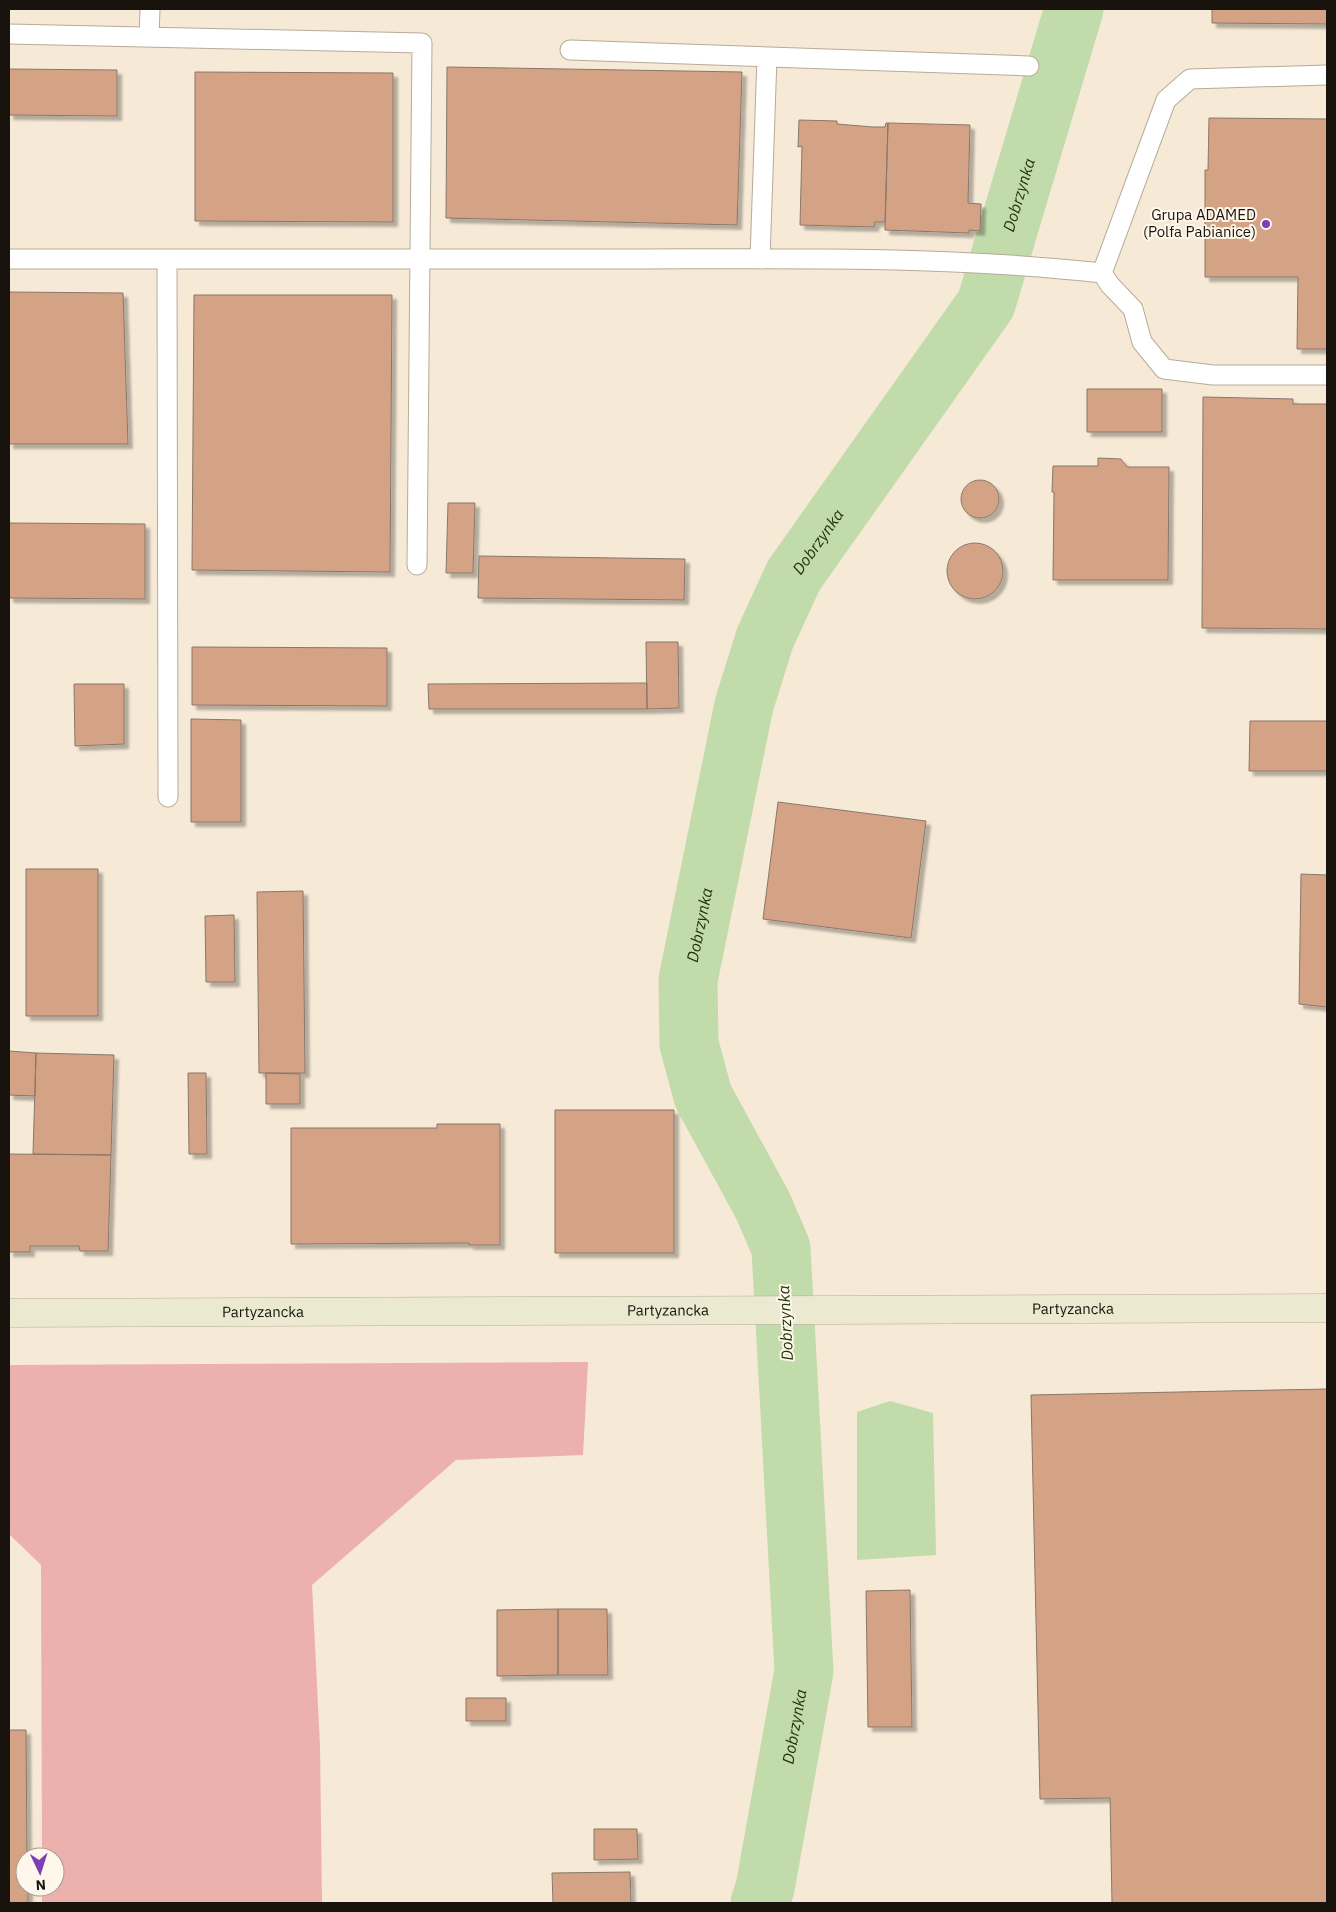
<svg xmlns="http://www.w3.org/2000/svg" width="1336" height="1912" font-family="'IBM Plex Sans',sans-serif">
	<defs>
		<filter id="shadow"><feDropShadow dx="4.5" dy="4.5" stdDeviation="1" flood-color="#0004"/></filter>
	</defs>
	<rect width="100%" height="100%" fill="#f6e9d6"/>
	<path fill="#ecb1ac" d="M 588,1362 L 583,1455 L 456,1460 L 312,1585 L 320,1745 L 322,1903 L 42,1903 L 42,1887 L 55,1887 L 55,1857 L 42,1857 L 41,1565 L 9,1534 L 9,1365 Z"/>
	<path fill="#c1dbab" d="M 1058,9 L 1081,9 L 1017,235 L 991,235 Z
		M 890,1401 L 933,1413 L 936,1555 L 857,1560 L 857,1412 Z"/>
	<g fill="none" stroke-linecap="round" stroke-linejoin="round">
		<path stroke="#c1dbab" stroke-width="59" id="s1" d="M 760,1903 L 765,1888 L 804,1671 L 781,1248 L 763,1206 L 703,1096 L 689,1044 L 688,980 L 744,705 L 765,638 L 794,575 L 986,304 L 1074,9"/>
	</g>
	<path fill="#d4a386" stroke="#8a766b" filter="url(#shadow)" d="M 1212,9 L 1327,9 L 1327,24 L 1212,23 Z
		M 447,67 L 742,72 L 737,225 L 446,218 Z
		M 9,69 L 117,70 L 117,116 L 9,115 Z
		M 195,72 L 393,73 L 393,222 L 195,221 Z
		M 1209,118 L 1327,119 L 1327,349 L 1297,349 L 1298,277 L 1205,277 L 1205,170 L 1208,170 Z
		M 799,120 L 837,121 L 837,124 L 873,127 L 885,127 L 886,123 L 888,123 L 885,222 L 875,222 L 874,227 L 800,225 L 802,146 L 798,147 Z
		M 888,123 L 970,125 L 968,203 L 981,204 L 980,231 L 969,230 L 969,233 L 885,230 Z
		M 9,292 L 123,293 L 128,444 L 9,444 Z
		M 194,295 L 392,295 L 390,572 L 192,570 Z
		M 1087,389 L 1162,389 L 1162,432 L 1087,432 Z
		M 1203,397 L 1293,399 L 1293,404 L 1327,404 L 1327,629 L 1202,628 Z
		M 1098,458 L 1121,459 L 1127,467 L 1169,467 L 1168,580 L 1053,580 L 1054,492 L 1052,492 L 1053,466 L 1098,466 Z
		M961 499a19 19 0 1 1 38 0a19 19 0 1 1-38 0Z
		M 448,503 L 475,503 L 473,573 L 446,573 Z
		M 9,523 L 145,524 L 145,599 L 9,598 Z
		M947 571a28 28 0 1 1 56 0a28 28 0 1 1-56 0Z
		M 479,556 L 685,559 L 684,600 L 478,598 Z
		M 646,642 L 678,642 L 679,708 L 647,709 Z
		M 192,647 L 387,648 L 387,706 L 192,705 Z
		M 647,683 L 647,709 L 429,709 L 428,684 Z
		M 74,684 L 124,684 L 124,744 L 75,746 Z
		M 191,719 L 241,720 L 241,822 L 191,822 Z
		M 1250,721 L 1327,721 L 1327,771 L 1249,771 Z
		M 778,802 L 926,821 L 911,938 L 763,919 Z
		M 26,869 L 98,869 L 98,1016 L 26,1016 Z
		M 1301,874 L 1327,875 L 1327,1007 L 1299,1004 Z
		M 303,891 L 305,1073 L 259,1073 L 257,892 Z
		M 234,915 L 235,982 L 206,982 L 205,916 Z
		M 9,1051 L 36,1053 L 35,1096 L 9,1095 Z
		M 36,1053 L 114,1055 L 111,1155 L 33,1154 Z
		M 188,1073 L 206,1073 L 207,1154 L 189,1154 Z
		M 266,1073 L 300,1074 L 300,1104 L 266,1104 Z
		M 555,1110 L 674,1110 L 674,1253 L 555,1253 Z
		M 437,1124 L 500,1124 L 500,1245 L 469,1245 L 469,1243 L 291,1244 L 291,1128 L 437,1128 Z
		M 9,1154 L 111,1155 L 108,1251 L 80,1251 L 79,1246 L 30,1246 L 30,1252 L 9,1252 Z
		M 1327,1389 L 1327,1903 L 1112,1903 L 1110,1798 L 1040,1799 L 1031,1395 Z
		M 910,1590 L 912,1727 L 868,1727 L 866,1591 Z
		M 558,1609 L 558,1675 L 497,1676 L 497,1610 Z
		M 558,1609 L 607,1609 L 608,1675 L 558,1675 Z
		M 466,1698 L 506,1698 L 506,1721 L 466,1721 Z
		M 9,1730 L 26,1730 L 27,1857 L 25,1857 L 25,1887 L 28,1887 L 28,1903 L 9,1903 Z
		M 594,1829 L 637,1829 L 638,1859 L 594,1860 Z
		M 630,1872 L 631,1903 L 553,1903 L 552,1873 Z"/>
	<g fill="none" stroke-linecap="round" stroke-linejoin="round">
		<defs>
			<path id="lane" d="M 9,34 L 422,43 L 417,565
				M 149,37 L 150,9
				M 570,50 L 1029,66
				M 1327,75 L 1190,79 L 1166,100 L 1102,273 L 1110,285 L 1133,309 L 1142,342 L 1164,369 L 1213,375 L 1327,375
				M 9,259 C 210,259 412,259 613,259 C 776,259 940,255 1102,273
				M 167,259 L 168,797
				M 760,259 L 767,57"/>
			<g id="secondary">
				<path id="s2" d="M 9,1313 L 1327,1308"/>
			</g>
		</defs>
		<use href="#lane" stroke="#b7ab99" stroke-width="21"/>
		<use href="#secondary" stroke="#b7ab99" stroke-width="29"/>
		<use href="#lane" stroke="#fff" stroke-width="19"/>
		<use href="#secondary" stroke="#ebe9d0" stroke-width="28"/>
	</g>
	<circle fill="#7d3fb5" stroke="#fff7eb" stroke-width="2" cx="1266" cy="224" r="5"/>
	<g text-anchor="middle" stroke-width="4" stroke-linejoin="round" paint-order="stroke">
		<g font-size="15" fill="#18140d" stroke="#fff7eb" text-anchor="end">
			<text x="1256" y="220">Grupa ADAMED<tspan x="1256" dy="17">(Polfa Pabianice)</tspan></text>
		</g>
		<g font-size="15" fill="#18140d" stroke="#fff7eb">
			<text dy="5" stroke="none"><textPath href="#s2" startOffset="1064">Partyzancka</textPath></text>
			<text dy="5" stroke="none"><textPath href="#s2" startOffset="659">Partyzancka</textPath></text>
			<text dy="5" stroke="none"><textPath href="#s2" startOffset="254">Partyzancka</textPath></text>
		</g>
		<g font-size="16" font-style="italic" fill="#1d3300" stroke="#fff7eb">
			<text dy="6" stroke="none"><textPath href="#s1" startOffset="1815">Dobrzynka</textPath></text>
			<text dy="6" stroke="none"><textPath href="#s1" startOffset="1410">Dobrzynka</textPath></text>
			<text dy="6" stroke="none"><textPath href="#s1" startOffset="1005">Dobrzynka</textPath></text>
			<text transform="translate(785 1323) rotate(-93)" y="6">Dobrzynka</text>
			<text dy="6" stroke="none"><textPath href="#s1" startOffset="180">Dobrzynka</textPath></text>
		</g>
	</g>
	<rect width="1336" height="1912" fill="none" stroke="#18140d" stroke-width="20"/>
	<g transform="translate(40 1872) rotate(176)"><circle r="24" fill="#fff7eb" stroke="#a39c92"/>
	<path d="M0-4L9 19L0 12L-9 19Z" fill="#7d3fb5"/>
	<text y="-8" font-size="14" font-weight="bold" text-anchor="middle" fill="#18140d">N</text>
	</g>
</svg>
